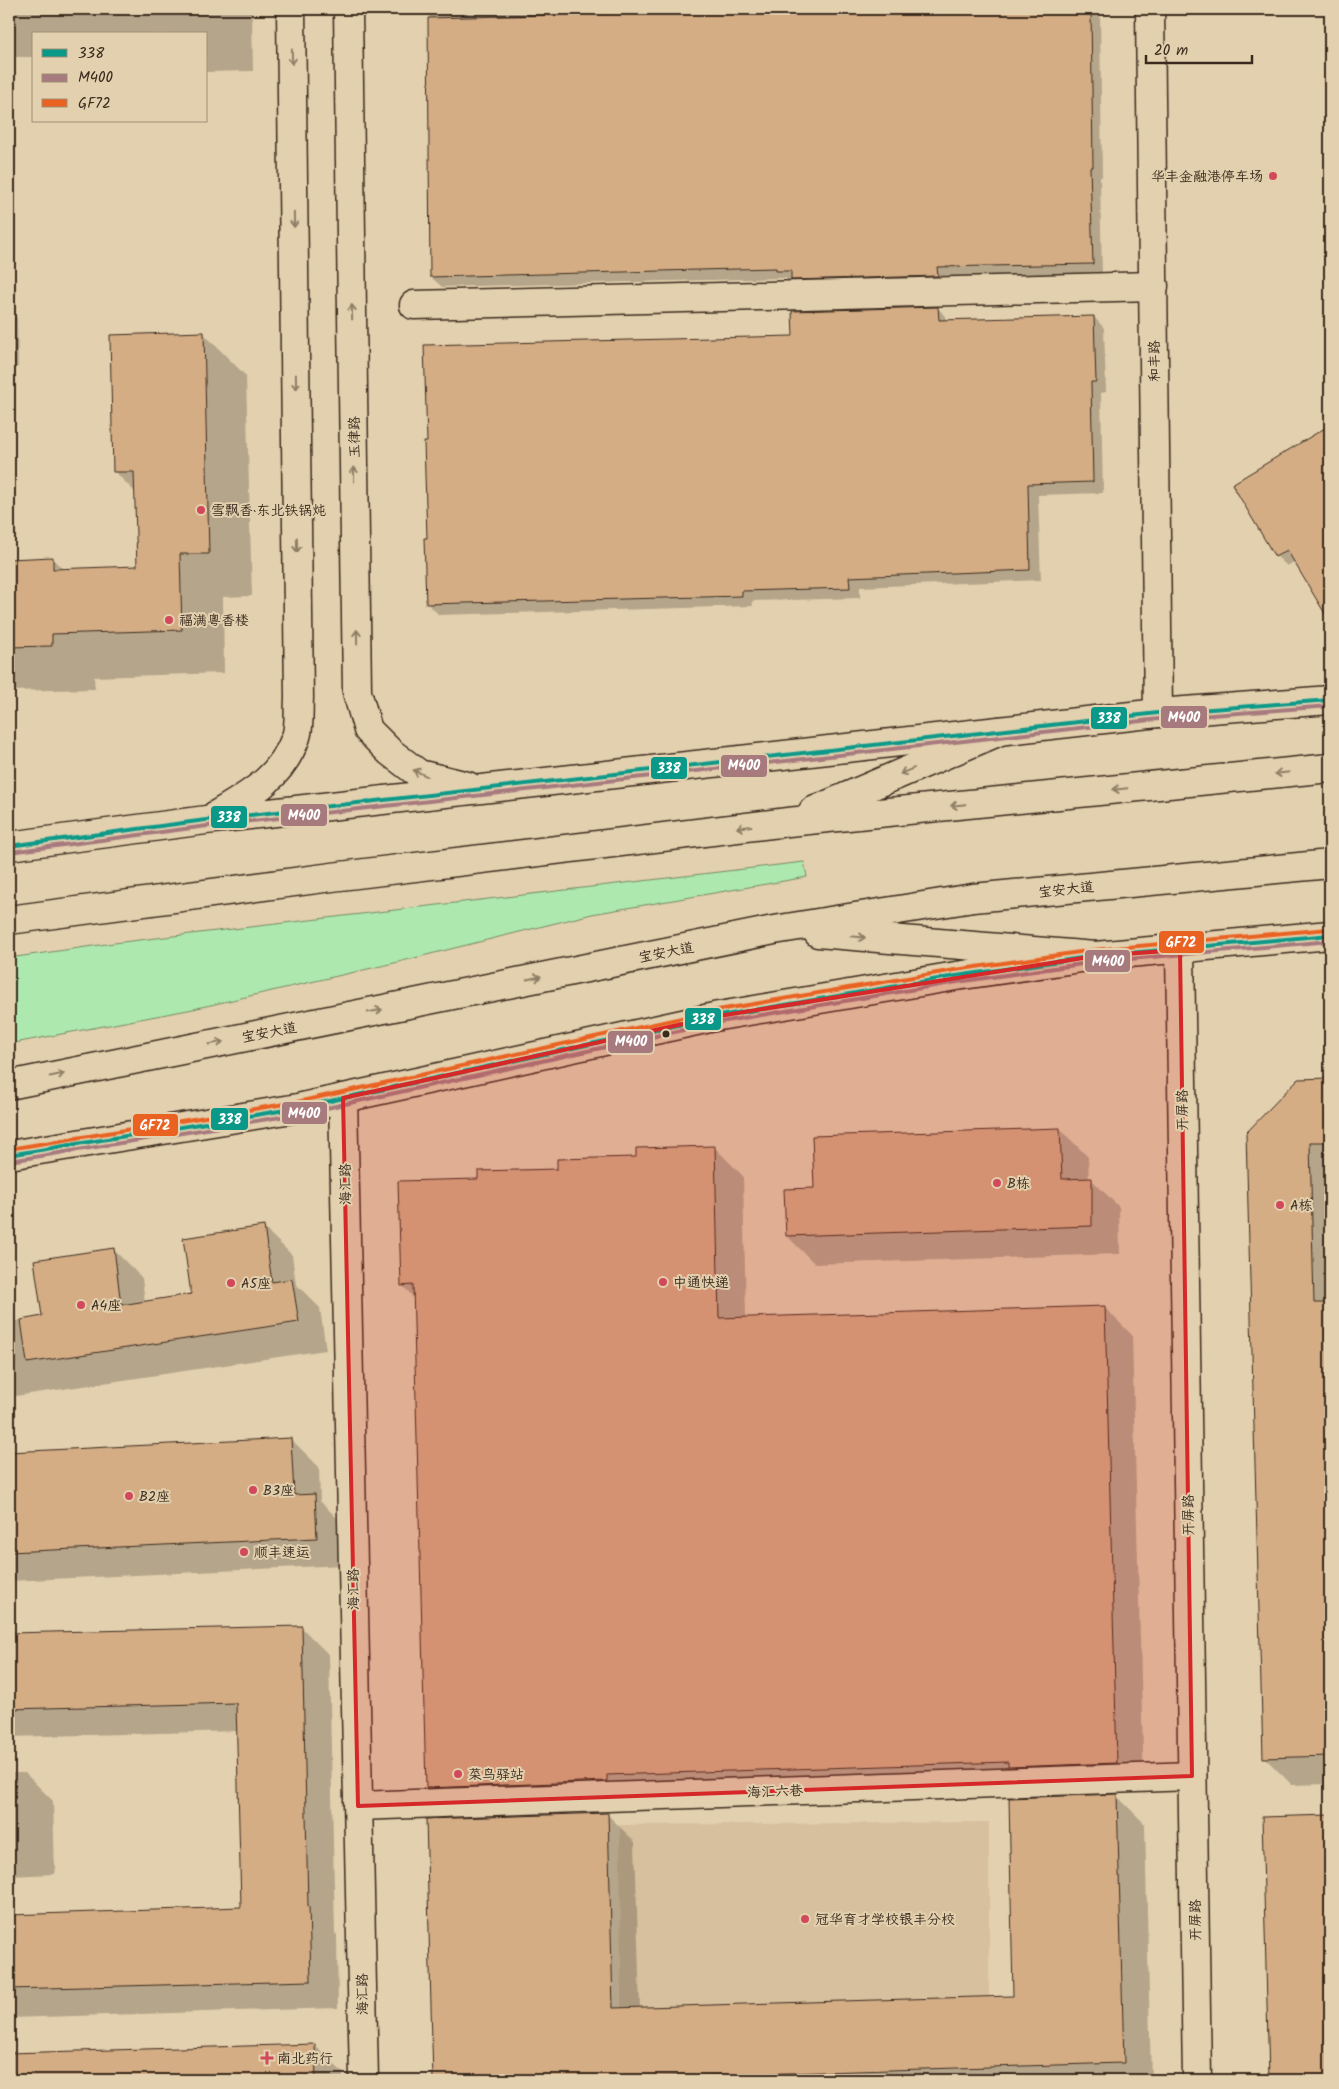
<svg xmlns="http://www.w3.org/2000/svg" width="1339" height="2089" font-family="Kalam,'LXGW WenKai TC',sans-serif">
	<rect width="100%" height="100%" fill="#e3d0ae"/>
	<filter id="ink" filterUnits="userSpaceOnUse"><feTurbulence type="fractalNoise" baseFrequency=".02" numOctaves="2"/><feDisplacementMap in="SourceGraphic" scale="10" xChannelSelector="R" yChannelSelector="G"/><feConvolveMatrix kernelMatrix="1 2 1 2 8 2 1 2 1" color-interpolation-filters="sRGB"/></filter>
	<g filter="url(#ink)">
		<path fill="#d7c09d" d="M 989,1822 L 989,2014 L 621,2016 L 620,1825 Z"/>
		<path fill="#ade9ae" stroke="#748a66" d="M 804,862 L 807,877 L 592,914 L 394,963 L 193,1009 L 9,1044 L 9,958 L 114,943 Z"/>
		<path fill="#0003" d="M 9,9 L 252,9 L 253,71 L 206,72 L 206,34 L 34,34 L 34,57 L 9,57 Z
			M 429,9 L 626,9 L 626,14 L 774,9 L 1100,9 L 1102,177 L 1100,177 L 1102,273 L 947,277 L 947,286 L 803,290 L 794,281 L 788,281 L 785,278 L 442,287 L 431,277 Z
			M 938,308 L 949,321 L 1094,317 L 1104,328 L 1106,392 L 1101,393 L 1103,493 L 1038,495 L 1041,580 L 860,587 L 860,598 L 752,601 L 753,606 L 439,615 L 428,604 L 794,337 Z
			M 9,309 L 17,318 L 18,367 L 9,367 Z
			M 203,333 L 246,376 L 252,596 L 223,597 L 224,673 L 94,677 L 95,689 L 9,691 L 9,560 L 52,558 L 64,570 L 138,568 L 136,493 L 115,472 Z
			M 1330,426 L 1330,619 L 1296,561 L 1287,566 L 1276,556 L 1234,484 Z
			M 1330,1079 L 1330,1784 L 1292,1785 L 1264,1757 L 1298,1080 Z
			M 1060,1129 L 1088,1157 L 1089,1180 L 1091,1179 L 1119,1207 L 1120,1254 L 815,1264 L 787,1236 L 815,1189 Z
			M 715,1148 L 743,1176 L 746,1318 L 1104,1307 L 1132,1335 L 1144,1791 L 455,1815 L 427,1787 L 414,1298 L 402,1285 L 479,1180 Z
			M 263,1227 L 292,1255 L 296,1284 L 320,1308 L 326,1350 L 9,1397 L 9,1322 L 43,1317 L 114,1250 L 142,1278 L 145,1302 L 193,1295 Z
			M 291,1439 L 319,1467 L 320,1501 L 342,1523 L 344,1565 L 9,1581 L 9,1453 Z
			M 301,1627 L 329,1655 L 335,1933 L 337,1935 L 338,2008 L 9,2018 L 9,1916 L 242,1909 L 238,1731 L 9,1737 L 9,1635 Z
			M 9,1773 L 25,1773 L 53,1801 L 55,1874 L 9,1876 Z
			M 1117,1796 L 1145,1824 L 1151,2080 L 434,2080 L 428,1820 L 607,1814 L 635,1842 L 640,2008 L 1015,1997 Z
			M 1330,1817 L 1330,2080 L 1270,2080 L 1264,1819 Z
			M 315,2045 L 343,2073 L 343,2080 L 9,2080 L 9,2054 Z"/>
		<path fill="#d4ad85" stroke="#3b2a1e" d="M 897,9 L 1091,9 L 1093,167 L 1090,167 L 1093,264 L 937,267 L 938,276 L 791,280 L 791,271 L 776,271 L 776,268 L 430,277 L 428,18 L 744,10 L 744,13 Z
			M 938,307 L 939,320 L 1094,316 L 1096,382 L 1091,382 L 1093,482 L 1028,484 L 1030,570 L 849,577 L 850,588 L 742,591 L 742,596 L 426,604 L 424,538 L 427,538 L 424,442 L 427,442 L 424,345 L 793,336 L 792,311 Z
			M 204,332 L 209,554 L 180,554 L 182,630 L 52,634 L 52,646 L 9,647 L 9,559 L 53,557 L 53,569 L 137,566 L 134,472 L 113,472 L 110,335 Z
			M 1330,425 L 1330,622 L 1287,550 L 1275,557 L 1232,484 Z
			M 1330,1078 L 1330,1142 L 1310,1142 L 1314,1303 L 1330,1303 L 1330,1756 L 1263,1758 L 1246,1133 L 1298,1079 Z
			M 1060,1128 L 1062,1179 L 1092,1178 L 1092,1226 L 786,1236 L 784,1189 L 814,1188 L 812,1136 Z
			M 715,1146 L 719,1318 L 1105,1306 L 1117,1763 L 1008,1767 L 1008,1762 L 607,1775 L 607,1781 L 426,1788 L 413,1285 L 401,1286 L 398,1181 L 478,1179 L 478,1171 L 557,1169 L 557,1159 L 636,1157 L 636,1148 Z
			M 264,1226 L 272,1282 L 292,1279 L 299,1322 L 27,1363 L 21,1320 L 42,1316 L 34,1260 L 114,1248 L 121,1305 L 191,1294 L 183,1238 Z
			M 291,1438 L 294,1495 L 315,1494 L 317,1538 L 9,1552 L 9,1452 Z
			M 302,1626 L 308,1906 L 309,1906 L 311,1981 L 9,1989 L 9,1915 L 241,1907 L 236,1703 L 9,1709 L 9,1633 Z
			M 1117,1794 L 1124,2063 L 555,2080 L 433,2080 L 426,1819 L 608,1813 L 613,2008 L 941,1998 L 1013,1996 L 1009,1798 Z
			M 1330,1815 L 1330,2077 L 1269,2079 L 1262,1817 Z
			M 315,2044 L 316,2080 L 9,2080 L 9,2053 Z"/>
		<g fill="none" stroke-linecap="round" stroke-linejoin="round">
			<defs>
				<path id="minor" d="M 414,305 L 1154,286
					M 343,1098 L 364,2080
					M 358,1806 L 1192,1776"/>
				<path id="tertiary" d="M 1150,9 L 1158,713
					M 1180,950 L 1197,2080"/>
				<path id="secondary" d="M 348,9 L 357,692 L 368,730 L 390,752 L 419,774 L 468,786
					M 216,815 C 251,794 281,778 296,737 C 300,726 298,710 299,698 L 291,9
					M 9,846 L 206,820 L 1158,713 L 1330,700
					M 9,1155 L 298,1108 L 719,1016 L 956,976 L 1095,956 L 1330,935"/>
				<path id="primary" d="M 813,811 L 1000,731
					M 9,920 L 332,877 L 788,822 L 1330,768
					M 818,933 L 1095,956
					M 9,1085 L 774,930 L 973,898 L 1330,864"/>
			</defs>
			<use href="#minor" stroke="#3b2a1e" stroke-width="31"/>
			<use href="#tertiary" stroke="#3b2a1e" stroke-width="31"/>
			<use href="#secondary" stroke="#3b2a1e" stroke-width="31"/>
			<use href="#primary" stroke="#3b2a1e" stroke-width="31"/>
			<use href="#minor" stroke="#e3d0ae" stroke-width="28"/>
			<use href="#tertiary" stroke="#e3d0ae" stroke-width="28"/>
			<use href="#secondary" stroke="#e3d0ae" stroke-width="28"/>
			<use href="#primary" stroke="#e3d0ae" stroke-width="28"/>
			<defs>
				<path id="bus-1" d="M 9,846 L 206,820 L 1158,713 L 1330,700
					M 9,1155 L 298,1108 L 719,1016 L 956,976 L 1095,956 L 1330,935"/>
				<path id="bus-2" d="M 10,852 L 207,826 L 1159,719 L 1330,706
					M 10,1161 L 299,1114 L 720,1022 L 957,982 L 1096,962 L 1330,941"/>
				<path id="bus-3" d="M 9,1149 L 297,1102 L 718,1010 L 955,970 L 1094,950 L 1329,929"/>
			</defs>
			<use href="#bus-1" stroke="#e3d0ae" stroke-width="8"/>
			<use href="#bus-2" stroke="#e3d0ae" stroke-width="8"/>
			<use href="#bus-3" stroke="#e3d0ae" stroke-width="8"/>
			<use href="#bus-1" stroke="#0a9989" stroke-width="4"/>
			<use href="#bus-2" stroke="#a77a7e" stroke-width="4"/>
			<use href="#bus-3" stroke="#e96222" stroke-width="4"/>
		</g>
		<defs><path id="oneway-shaft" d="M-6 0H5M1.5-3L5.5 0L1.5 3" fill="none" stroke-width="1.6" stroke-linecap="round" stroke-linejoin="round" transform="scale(1.25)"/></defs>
		<g stroke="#8f7d66">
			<use href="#oneway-shaft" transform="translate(292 57) rotate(89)"/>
			<use href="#oneway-shaft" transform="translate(294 220) rotate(89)"/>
			<use href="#oneway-shaft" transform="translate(352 312) rotate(-91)"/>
			<use href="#oneway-shaft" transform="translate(296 382) rotate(89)"/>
			<use href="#oneway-shaft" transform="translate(354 474) rotate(-91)"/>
			<use href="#oneway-shaft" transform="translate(297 545) rotate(89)"/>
			<use href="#oneway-shaft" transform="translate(357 637) rotate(-91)"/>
			<use href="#oneway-shaft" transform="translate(907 771) rotate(157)"/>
			<use href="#oneway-shaft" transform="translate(420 773) rotate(-156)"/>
			<use href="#oneway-shaft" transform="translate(1282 773) rotate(174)"/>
			<use href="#oneway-shaft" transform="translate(1120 789) rotate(174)"/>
			<use href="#oneway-shaft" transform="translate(958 805) rotate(174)"/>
			<use href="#oneway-shaft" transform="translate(744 827) rotate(173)"/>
			<use href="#oneway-shaft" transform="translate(858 937) rotate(5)"/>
			<use href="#oneway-shaft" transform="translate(534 978) rotate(-11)"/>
			<use href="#oneway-shaft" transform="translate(375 1011) rotate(-11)"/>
			<use href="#oneway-shaft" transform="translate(216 1043) rotate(-11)"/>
			<use href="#oneway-shaft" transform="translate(57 1075) rotate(-11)"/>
		</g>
	</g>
	<path fill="#d62828" fill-opacity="0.2" stroke="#d62828" stroke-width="4" stroke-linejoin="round" d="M 1180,950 L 1192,1776 L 358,1806 L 343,1098 L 719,1016 L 1095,956 Z"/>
	<g fill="#d1495b" stroke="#e3d0ae" stroke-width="2">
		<circle cx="1273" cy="176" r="5"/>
		<circle cx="201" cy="510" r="5"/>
		<circle cx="169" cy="620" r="5"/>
		<circle cx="997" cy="1183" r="5"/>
		<circle cx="1280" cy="1205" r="5"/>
		<circle cx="663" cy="1282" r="5"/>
		<circle cx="231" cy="1283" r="5"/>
		<circle cx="81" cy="1305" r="5"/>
		<circle cx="253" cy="1490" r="5"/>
		<circle cx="129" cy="1496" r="5"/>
		<circle cx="244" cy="1552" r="5"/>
		<circle cx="458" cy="1774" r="5"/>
		<circle cx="805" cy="1919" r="5"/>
		<path d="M264.5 2050.5h5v5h5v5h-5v5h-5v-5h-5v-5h5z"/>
	</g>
	<circle fill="#3b2a1e" stroke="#e3d0ae" stroke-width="2" cx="666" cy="1034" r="4.5"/>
	<g text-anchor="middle" stroke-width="4" stroke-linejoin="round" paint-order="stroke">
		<g font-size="14" fill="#3b2a1e" stroke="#e3d0ae" text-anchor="start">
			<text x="1263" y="181" text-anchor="end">华丰金融港停车场</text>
			<text x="211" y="515">雪飘香·东北铁锅炖</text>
			<text x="179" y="625">福满粤香楼</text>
			<text x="1007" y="1188">B栋</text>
			<text x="1290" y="1210">A栋</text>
			<text x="673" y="1287">中通快递</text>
			<text x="241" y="1288">A5座</text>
			<text x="91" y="1310">A4座</text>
			<text x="263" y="1495">B3座</text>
			<text x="139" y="1501">B2座</text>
			<text x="254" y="1557">顺丰速运</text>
			<text x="468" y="1779">菜鸟驿站</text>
			<text x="815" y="1924">冠华育才学校银丰分校</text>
			<text x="277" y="2063">南北药行</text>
		</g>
		<g font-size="14" fill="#3b2a1e" stroke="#e3d0ae">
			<text transform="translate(1154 361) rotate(-91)" y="5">和丰路</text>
			<text transform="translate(354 437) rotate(-91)" y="5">玉律路</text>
			<text transform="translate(1066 889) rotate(-6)" y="5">宝安大道</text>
			<text transform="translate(666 952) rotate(-11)" y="5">宝安大道</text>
			<text transform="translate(269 1032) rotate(-11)" y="5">宝安大道</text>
			<text transform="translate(1182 1110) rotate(-91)" y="5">开屏路</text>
			<text transform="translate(345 1184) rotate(-91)" y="5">海汇路</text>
			<text transform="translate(1188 1515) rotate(-91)" y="5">开屏路</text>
			<text transform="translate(353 1589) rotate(-91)" y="5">海汇路</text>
			<text transform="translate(775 1791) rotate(-2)" y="5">海汇六巷</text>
			<text transform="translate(1195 1920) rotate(-91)" y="5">开屏路</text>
			<text transform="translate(362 1994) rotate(-91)" y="5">海汇路</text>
		</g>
	</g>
	<g stroke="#e3d0ae" stroke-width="2">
		<rect x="1160" y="705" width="48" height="24" rx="5" fill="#a77a7e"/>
		<rect x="1090" y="706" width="38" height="24" rx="5" fill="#0a9989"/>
		<rect x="720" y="754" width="48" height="24" rx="5" fill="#a77a7e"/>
		<rect x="650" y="756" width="38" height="24" rx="5" fill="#0a9989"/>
		<rect x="280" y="803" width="48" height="24" rx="5" fill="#a77a7e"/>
		<rect x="210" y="805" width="38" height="24" rx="5" fill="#0a9989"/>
		<rect x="1158" y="930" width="47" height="24" rx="5" fill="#e96222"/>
		<rect x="1084" y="949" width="47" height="24" rx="5" fill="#a77a7e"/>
		<rect x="684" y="1007" width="38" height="24" rx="5" fill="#0a9989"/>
		<rect x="607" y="1030" width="47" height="24" rx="5" fill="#a77a7e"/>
		<rect x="281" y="1101" width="47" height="24" rx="5" fill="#a77a7e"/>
		<rect x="210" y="1107" width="39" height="24" rx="5" fill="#0a9989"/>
		<rect x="132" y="1113" width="47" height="24" rx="5" fill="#e96222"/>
	</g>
	<g font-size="14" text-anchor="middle" font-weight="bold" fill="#fff">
		<text x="1184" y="722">M400</text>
		<text x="1109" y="723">338</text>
		<text x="744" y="770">M400</text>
		<text x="669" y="773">338</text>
		<text x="304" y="820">M400</text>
		<text x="229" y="822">338</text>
		<text x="1181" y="947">GF72</text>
		<text x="1108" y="966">M400</text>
		<text x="703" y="1024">338</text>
		<text x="631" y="1046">M400</text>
		<text x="304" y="1118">M400</text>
		<text x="230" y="1124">338</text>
		<text x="155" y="1130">GF72</text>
	</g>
	<rect width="1339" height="2089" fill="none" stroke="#e3d0ae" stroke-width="30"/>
	<rect x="15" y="15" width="1309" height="2059" fill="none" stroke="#3b2a1e" stroke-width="2" filter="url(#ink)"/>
	<rect x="32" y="32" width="175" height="90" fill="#e3d0ae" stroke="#a08e74"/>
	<rect x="42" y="49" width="25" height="8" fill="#0a9989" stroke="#a08e74"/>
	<text x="78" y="58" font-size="15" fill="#3b2a1e">338</text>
	<rect x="42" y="74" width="25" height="8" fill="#a77a7e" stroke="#a08e74"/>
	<text x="78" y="82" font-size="15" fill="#3b2a1e">M400</text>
	<rect x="42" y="99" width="25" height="8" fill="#e96222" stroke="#a08e74"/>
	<text x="78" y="108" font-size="15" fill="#3b2a1e">GF72</text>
	<path d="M1146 55v8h106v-8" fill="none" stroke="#3b2a1e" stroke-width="2.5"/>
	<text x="1154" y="55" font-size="15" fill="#3b2a1e" stroke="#e3d0ae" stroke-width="4" paint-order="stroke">20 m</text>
</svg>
